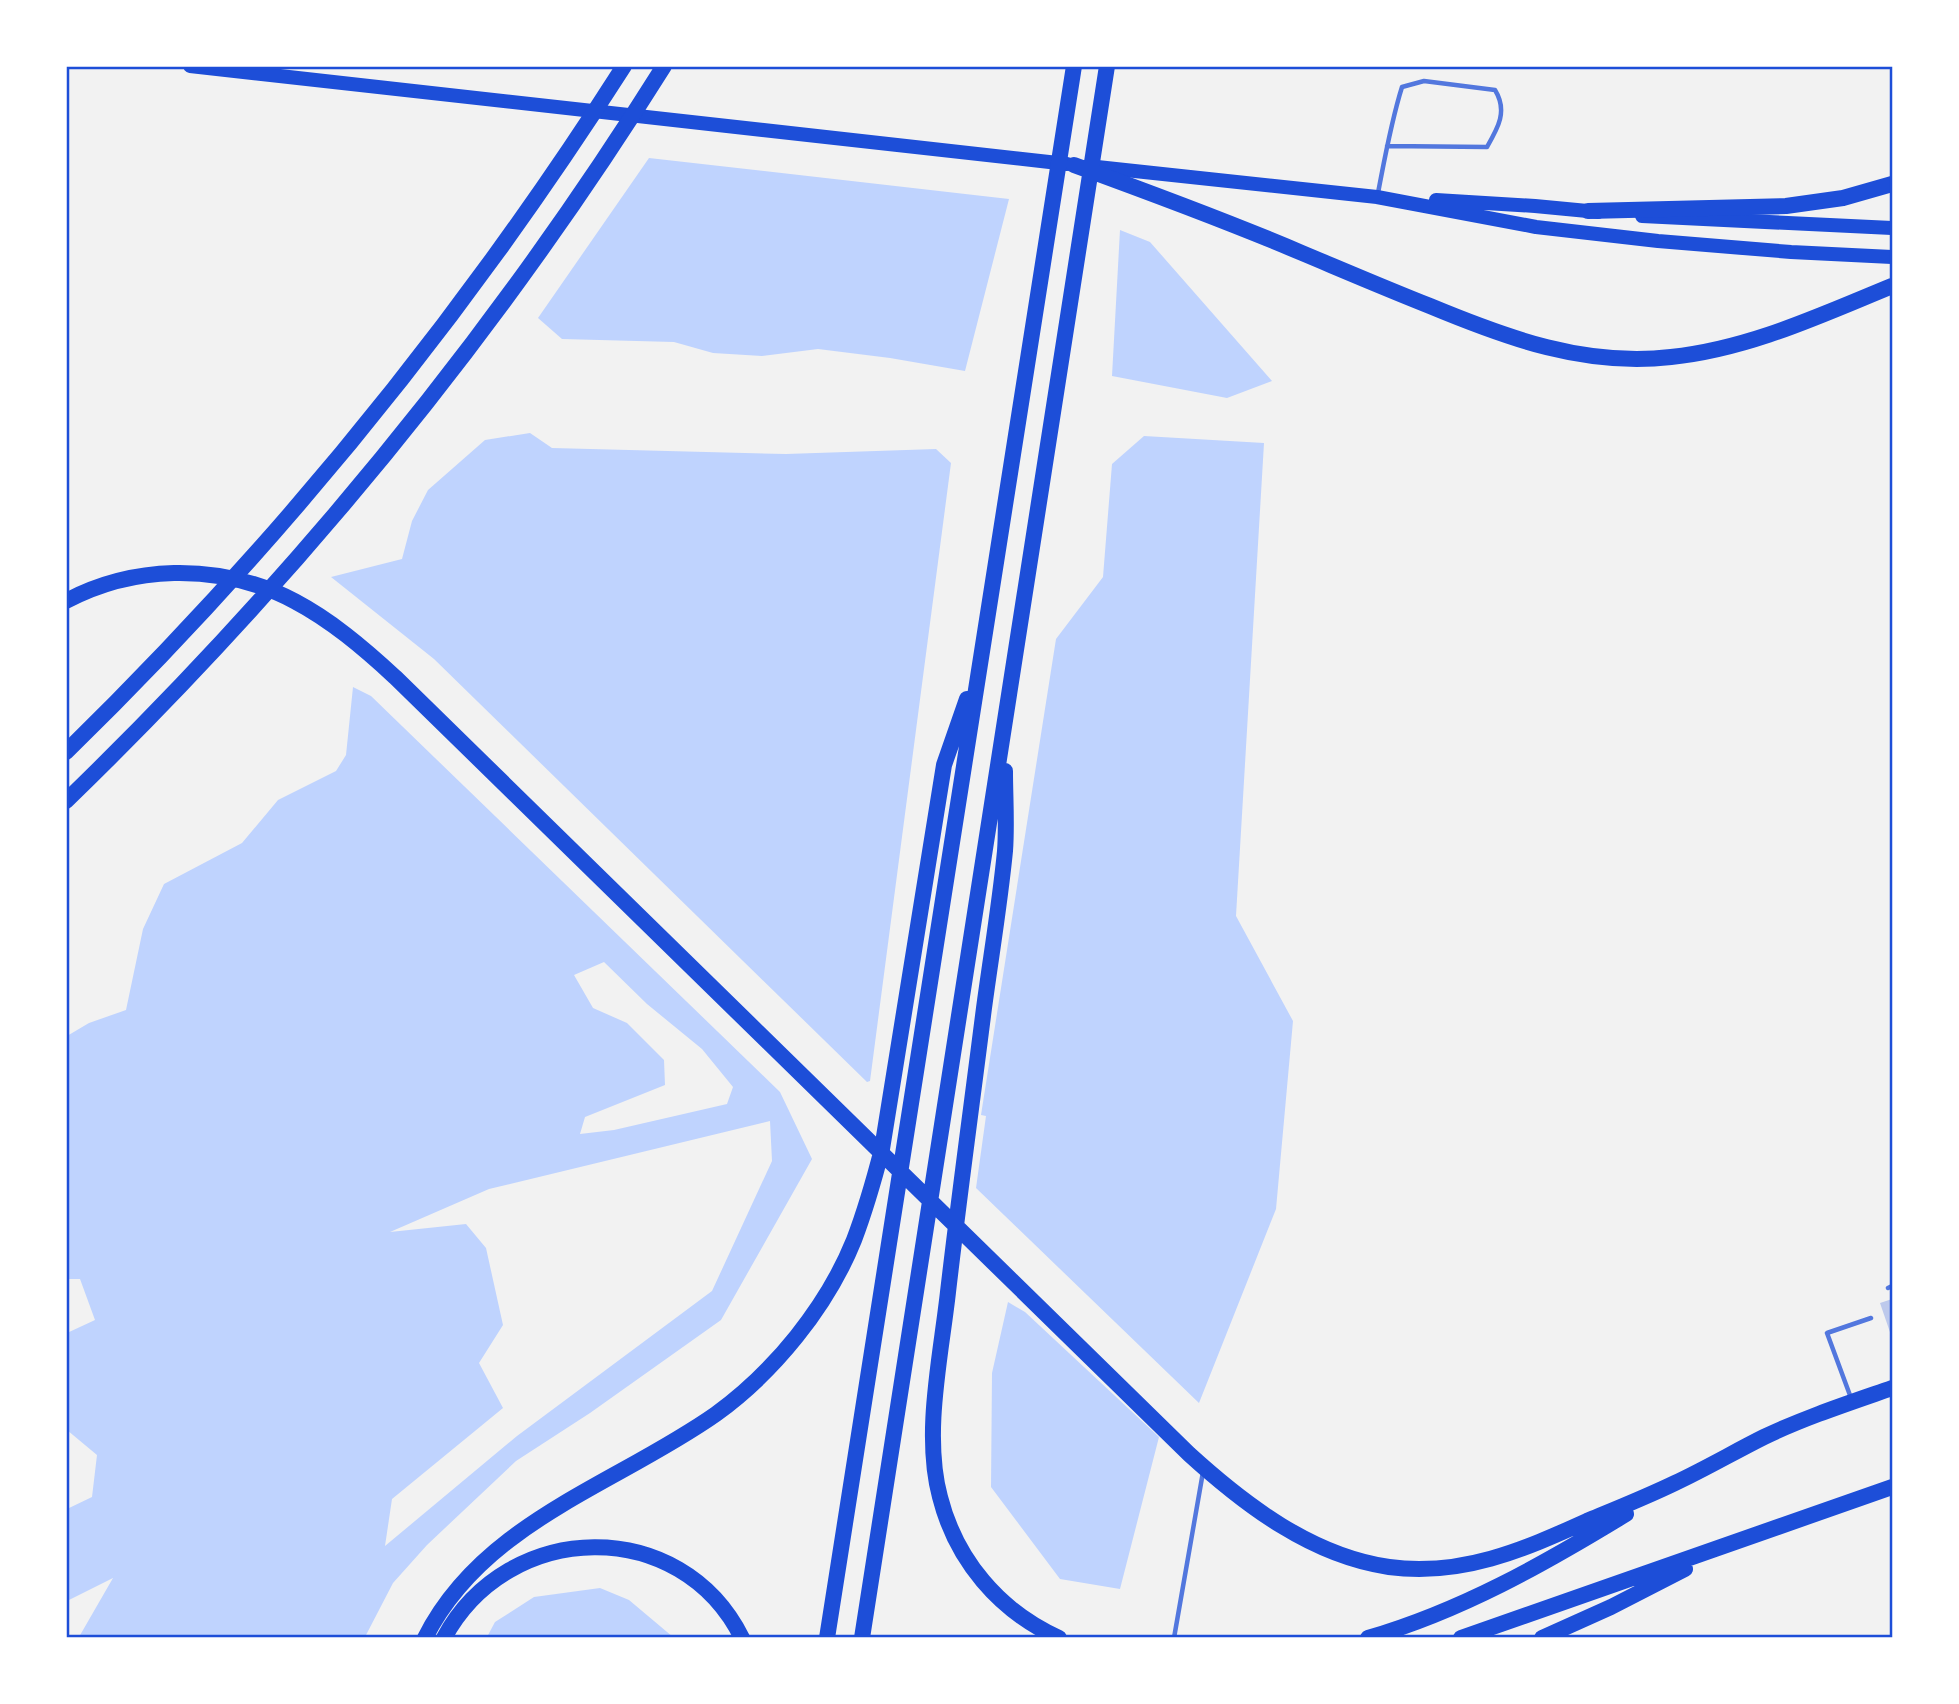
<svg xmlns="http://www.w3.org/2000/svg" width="1959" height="1704" font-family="'Roboto Serif',serif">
	<rect width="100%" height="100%" fill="#f2f2f2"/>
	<path fill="#bfd3fe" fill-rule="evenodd" d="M 649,158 L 1009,199 L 965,371 L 890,358 L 818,349 L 762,356 L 713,353 L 674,342 L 562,339 L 538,318 Z
		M 1120,230 L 1150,242 L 1272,381 L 1227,398 L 1112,376 Z
		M 530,433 L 552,448 L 786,454 L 936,449 L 951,463 L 870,1081 L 867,1082 L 434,659 L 331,577 L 402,559 L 412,521 L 428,490 L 485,440 Z
		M 1144,436 L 1264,443 L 1236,916 L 1293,1021 L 1276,1209 L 1199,1403 L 976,1188 L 986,1116 L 981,1115 L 1056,639 L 1103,577 L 1112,464 Z
		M 353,687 L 371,696 L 780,1092 L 812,1159 L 721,1320 L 590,1413 L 516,1461 L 427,1545 L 393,1583 L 365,1637 L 79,1637 L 113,1578 L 67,1601 L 67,1509 L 92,1497 L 97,1455 L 67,1430 L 67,1333 L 95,1320 L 80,1279 L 67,1279 L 67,1036 L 89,1023 L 126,1010 L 143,929 L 164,884 L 242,843 L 278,800 L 336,771 L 346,755 ZM 604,962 L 647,1004 L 702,1049 L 733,1087 L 727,1104 L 614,1130 L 580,1134 L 585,1117 L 665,1085 L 664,1060 L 627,1023 L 593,1008 L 574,975 ZM 770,1121 L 772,1161 L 712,1291 L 517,1436 L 385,1546 L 392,1499 L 503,1408 L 479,1363 L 503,1325 L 486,1248 L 466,1224 L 390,1232 L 489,1189 Z
		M 1008,1302 L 1025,1312 L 1159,1437 L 1120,1589 L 1060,1579 L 991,1487 L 992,1373 Z
		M 600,1588 L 629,1600 L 673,1637 L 487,1637 L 495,1622 L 534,1597 Z"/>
	<path fill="#bdc9ec" d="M 1892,1299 L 1892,1338 L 1880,1303 Z"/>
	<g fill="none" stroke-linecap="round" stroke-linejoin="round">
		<path stroke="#5277de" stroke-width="4.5" d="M 1378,193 C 1385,157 1391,122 1402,87 L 1424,81 L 1495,90 C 1508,111 1498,128 1487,147 L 1387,146
			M 1888,1288 L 1892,1286
			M 1851,1398 L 1827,1333 L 1871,1318
			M 1174,1638 L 1203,1472"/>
		<path stroke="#1d4ed8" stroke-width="14" d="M 190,66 L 1067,164
			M 1088,166 L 1377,197 L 1536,227 L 1658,241 L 1791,252 L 1892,257
			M 1436,200 L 1535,206 L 1598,212
			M 1642,216 L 1892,228"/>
		<path stroke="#1d4ed8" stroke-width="16" d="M 1074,165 C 1151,193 1227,221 1302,253 C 1345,271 1387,289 1430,306 C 1507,338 1585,367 1671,357 C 1749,349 1821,315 1892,286
			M 1588,211 L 1786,206 L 1843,198 L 1892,184
			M 66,601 C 100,583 136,574 174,573 C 268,571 329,616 395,677 L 1189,1454 C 1245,1505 1312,1556 1389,1567 C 1461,1577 1523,1550 1587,1521 C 1616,1509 1646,1497 1675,1483 C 1705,1469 1734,1452 1764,1437 C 1806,1417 1849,1403 1892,1388
			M 66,752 C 277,546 465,315 624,66
			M 1005,771 C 1005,797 1007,825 1005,851 C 1000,903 991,956 984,1008 C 972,1103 959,1197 948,1292 C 941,1356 923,1434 940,1497 C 956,1560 999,1611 1059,1638
			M 66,801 C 293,581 496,334 664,66
			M 425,1638 C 483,1522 617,1484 716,1414 C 774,1372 827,1307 854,1240 C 865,1211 874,1180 882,1149 L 944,765 L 967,699
			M 444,1638 C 508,1519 681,1515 742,1638
			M 827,1638 L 1074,66
			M 862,1638 L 1107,66
			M 1368,1638 C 1461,1611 1544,1564 1626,1514
			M 1461,1638 L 1892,1487
			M 1542,1638 L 1611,1607 L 1685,1569"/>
	</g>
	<rect width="1959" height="1704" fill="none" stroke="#ffffff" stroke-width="136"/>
	<rect x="68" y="68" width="1823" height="1568" fill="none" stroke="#1d4ed8" stroke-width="2.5"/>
</svg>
